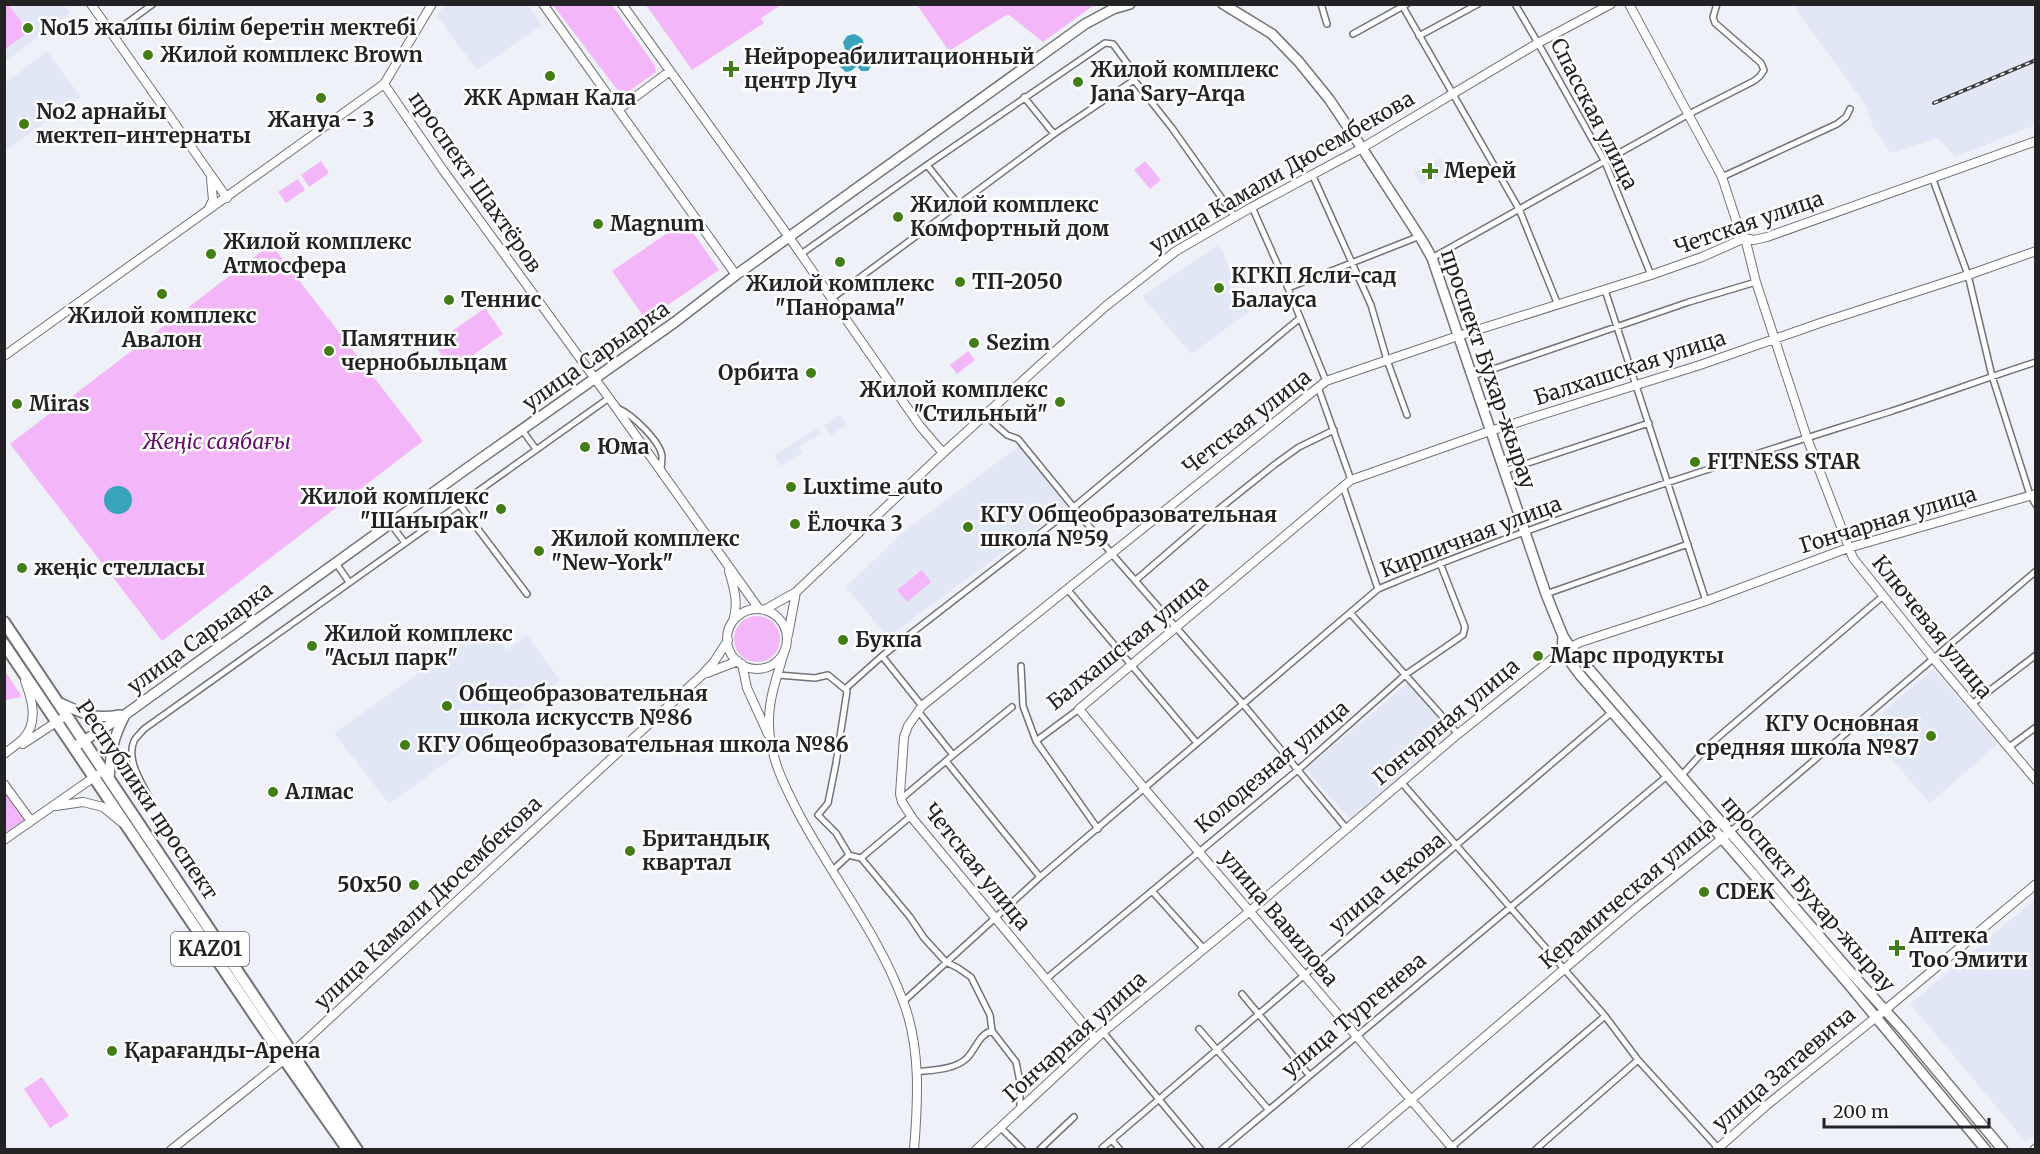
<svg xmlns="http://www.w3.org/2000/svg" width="2040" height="1154" font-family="Merriweather,serif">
	<rect width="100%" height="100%" fill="#eff1f8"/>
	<path fill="#e2e7f5" d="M 445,4 L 528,5 L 542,25 L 477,70 L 437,16 Z
		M 5,5 L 64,5 L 70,13 L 5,62 Z
		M 1793,5 L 2035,5 L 2035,125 L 1955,157 L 1938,138 L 1891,153 L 1873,127 L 1866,106 Z
		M 47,51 L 81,97 L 5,151 L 5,83 Z
		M 1440,158 L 1447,171 L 1421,185 L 1414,172 Z
		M 1219,244 L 1249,312 L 1191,354 L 1142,296 Z
		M 840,415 L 847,424 L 831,436 L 824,426 Z
		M 818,428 L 822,433 L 799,446 L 803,452 L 781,466 L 774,455 Z
		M 1019,446 L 1067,505 L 888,637 L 846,587 L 903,532 Z
		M 487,625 L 507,650 L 527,635 L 560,680 L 389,804 L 334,733 Z
		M 1933,669 L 1998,744 L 1930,803 L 1864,728 Z
		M 1408,683 L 1451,734 L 1350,819 L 1306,769 Z
		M 2035,899 L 2036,1134 L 2026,1142 L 1910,1004 Z"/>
	<path fill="#f3b6f9" d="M 9,5 L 29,32 L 5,49 L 5,7 Z
		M 553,5 L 612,5 L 654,64 L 656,72 L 622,96 Z
		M 646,5 L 781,5 L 761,18 L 764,23 L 692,70 Z
		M 917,5 L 1094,5 L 1043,42 L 1008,14 L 949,51 Z
		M 321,161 L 329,173 L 309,187 L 301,175 Z
		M 1145,161 L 1161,180 L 1150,189 L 1134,170 Z
		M 298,179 L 305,190 L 286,203 L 278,192 Z
		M 685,221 L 719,270 L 646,320 L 612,271 Z
		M 271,244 L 423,441 L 162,641 L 10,444 Z
		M 485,308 L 503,334 L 452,370 L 434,344 Z
		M 968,351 L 975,360 L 957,374 L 950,365 Z
		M 922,570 L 931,582 L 907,602 L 897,590 Z
		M734 639a23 23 0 1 1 46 0a23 23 0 1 1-46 0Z
		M 5,671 L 22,697 L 5,700 Z
		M 4,787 L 26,819 L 5,833 L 4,833 Z
		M 42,1077 L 69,1116 L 50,1128 L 24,1089 Z"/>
	<path fill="#38a3bb" d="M 854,34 C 871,40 861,49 856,58 L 858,61 L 864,57 L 871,60 L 872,65 L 868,71 L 861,71 L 857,66 L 851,71 L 846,72 L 839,66 L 840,58 L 846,53 L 843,42 L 847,36 Z
		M104 500a14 14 0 1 1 28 0a14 14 0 1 1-28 0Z"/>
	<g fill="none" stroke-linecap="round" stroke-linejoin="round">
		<defs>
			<path id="street" d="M 1321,4 L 1327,24
				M 1515,4 L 1538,43 L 1605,162 L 1651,275
				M 1403,7 L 1519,209 L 1558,305
				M 112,34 L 153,4
				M 1353,34 L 1407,4
				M 1419,36 L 1478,4
				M 1024,97 L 1054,134
				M 927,165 L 1105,43 L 1113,44 L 1130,67 L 1134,80
				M 1312,174 L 1371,305 L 1387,360 L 1407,415
				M 1722,177 L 1837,124 L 1846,117 L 1850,109
				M 1932,177 L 1968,275 L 1992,376 L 2030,495 L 2036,505
				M 1252,207 L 1288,288 L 1326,381
				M 801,254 L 927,165 L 959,205
				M 1432,258 L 1689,114 L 1754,81 L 1760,76 L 1764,70 L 1761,63 L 1715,23 L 1713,17 L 1717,4
				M 1288,288 L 1420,236
				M 1605,290 L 1706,601
				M 831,299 L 1054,134 L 1134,80 L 1172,128 L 1235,217
				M 1473,376 L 1689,302 L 1756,282
				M 1318,387 L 1351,480
				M 617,408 C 632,414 660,441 662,456 C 662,461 661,466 661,471
				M 986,416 L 1007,435 L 1018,439 L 1111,553 L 1243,704 L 1346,828
				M 522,430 L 536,449
				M 1504,471 L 1649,423
				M 1343,486 L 1378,589
				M 459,504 L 527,594
				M 391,524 L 405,543
				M 336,563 L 349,582
				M 1136,580 L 1209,517 L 1274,465 L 1299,447 L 1334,430
				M 1068,590 L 1197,743
				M 1546,594 L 1688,544
				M 1351,614 L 1458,734
				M 882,656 L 922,706
				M 1021,666 L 1023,706 L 1036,741 L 1098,829
				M 778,675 L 815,678 L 828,675 L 845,689
				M 1972,704 L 2036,655
				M 1036,741 L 1079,709
				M 2008,748 L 2036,727
				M 953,755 L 1012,707
				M 946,761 L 1040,877
				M 1682,775 L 1709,745 L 1883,596
				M 1402,783 L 1605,1016 L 1638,1060 L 1718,1148
				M 901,799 L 953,755 L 918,711
				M 153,805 C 145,787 125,762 134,741 C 136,737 141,733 144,729 L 609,398
				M 1730,832 L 2036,571
				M 848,855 L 861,858 L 910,917 L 924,938 L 946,962 L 958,968 L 971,977 L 990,1015 L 992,1031
				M 861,858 L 911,816
				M 832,871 L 848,856 L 848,853 L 836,833 L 818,815 L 828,803 L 836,763 L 847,691 L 845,689 L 882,656 L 1074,507 L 1300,318
				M 1152,891 L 1204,949
				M 1046,979 L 1299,769 L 1405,675 L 1463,635 L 1465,627 L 1440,563
				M 1242,994 L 1309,1075
				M 904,1001 L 1040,877 L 1378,589 C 1544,519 1718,466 1889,412 C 1938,396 1986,378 2036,362
				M 1199,1029 L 1268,1109
				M 1103,1032 L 1201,1150
				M 916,1072 C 932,1070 955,1070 967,1058 C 976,1049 979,1034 992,1031 L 1016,1062 L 1020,1082 L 1020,1109
				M 1000,1127 L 1023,1150
				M 1112,1140 L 1120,1150
				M 1039,1150 L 1074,1117
				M 1102,1150 L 1102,1148 L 1612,712
				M 1221,1150 L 1667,776
				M 1448,1150 L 1605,1016
				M 1535,1150 L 1638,1060"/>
			<path id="secondary" d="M 91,4 L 227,198
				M 543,4 L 736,275
				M 622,4 L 789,237 L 920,426 L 943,453
				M 1629,4 L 1722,177 L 1739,229 L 1745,238 L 1756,282 L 1807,438 L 1853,558 L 1933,658 L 2036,780
				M 384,84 L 443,170 L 609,398 L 759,609
				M 619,109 L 670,71
				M 208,210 L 213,200 L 211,179
				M 4,356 L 384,84 L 432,4
				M 729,571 C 734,588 739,603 733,621
				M727 639a30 30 0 1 1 60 0a30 30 0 1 1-60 0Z
				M 764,610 L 796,592 L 943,453 L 1072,336 L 1106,306 L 1176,251 L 1252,207 L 1362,148 L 1538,43 L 1611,4
				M 788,635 L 796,592
				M 785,649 C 779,671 769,696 769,720 C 768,754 784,785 799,814 C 832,876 879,935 903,1001 C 921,1047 918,1101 914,1150
				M 742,664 L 747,688 L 768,734
				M 707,673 L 738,661
				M 23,744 L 67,715
				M 4,754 C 10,749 18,744 23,739 C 39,722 32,699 25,681
				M 4,784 L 31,821
				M 56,806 L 83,802 L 103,807 L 121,822
				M 4,840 L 97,775
				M 1095,1038 L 913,819 L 902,802 L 900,794 L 904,737 L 908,726 L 922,706 L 1326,381 L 1458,336 L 1651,275 L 1702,257 L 1745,238 L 1754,240 L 1767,237 L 2036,141
				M 171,1150 L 291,1054 L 702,675 L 714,662 L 728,640
				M 976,1150 L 1103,1032 L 1250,911 L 1458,734 L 1562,651 L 1581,642 L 1706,601 L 1848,548 L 2036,494
				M 1352,1150 L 1637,907 L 1730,832
				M 1454,1150 L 1144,788 L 1079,709 L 1351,480 L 1490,431 L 1700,365 L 1823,322 L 1968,275 L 2036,251
				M 1716,1150 L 1767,1105 L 1885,1010 L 2036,884
				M 2034,1150 L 2036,1148"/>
			<path id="primary" d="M 1223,4 L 1272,34 L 1299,62 L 1329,99 L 1362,148 L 1423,242 L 1432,258 L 1546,594 L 1563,636 L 1570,647 L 1853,975 L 1903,1030 L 2003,1150
				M 1563,636 L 1562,651 L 1580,675 L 1845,980 L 1986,1150
				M 58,702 C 83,713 91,720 120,715
				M 74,747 L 126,714 L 473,464 L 675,322 L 736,275 L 1085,24 L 1113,9 L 1130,4
				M 109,779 C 111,752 112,740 125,715"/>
			<path id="highway" d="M 4,622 L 357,1150
				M 4,644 L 284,1059 L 348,1150"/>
		</defs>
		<use href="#street" stroke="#717379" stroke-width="8"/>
		<use href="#secondary" stroke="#717379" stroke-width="10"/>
		<use href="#primary" stroke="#717379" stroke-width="12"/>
		<use href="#highway" stroke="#717379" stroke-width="14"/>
		<use href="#street" stroke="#fff" stroke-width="5"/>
		<use href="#secondary" stroke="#fff" stroke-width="8"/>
		<use href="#primary" stroke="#fff" stroke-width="9"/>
		<use href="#highway" stroke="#fff" stroke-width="10"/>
		<defs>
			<path id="rail" d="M 1934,103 L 2036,60"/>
		</defs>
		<use href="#rail" stroke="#3c3c40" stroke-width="4"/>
		<use href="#rail" stroke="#fff" stroke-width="1.5" stroke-dasharray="4.5" stroke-linecap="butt"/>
	</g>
	<g fill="#427d16" stroke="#fff" stroke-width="2">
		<circle cx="28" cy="28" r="6"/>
		<circle cx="148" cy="55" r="6"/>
		<path d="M728 60h6v6h6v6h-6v6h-6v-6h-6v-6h6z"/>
		<circle cx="550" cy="76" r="6"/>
		<circle cx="1078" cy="82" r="6"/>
		<circle cx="321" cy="98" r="6"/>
		<circle cx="24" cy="124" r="6"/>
		<path d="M1427 162h6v6h6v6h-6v6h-6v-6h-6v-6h6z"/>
		<circle cx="898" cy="217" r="6"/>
		<circle cx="598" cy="224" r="6"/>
		<circle cx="211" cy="254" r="6"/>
		<circle cx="840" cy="262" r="6"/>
		<circle cx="960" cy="282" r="6"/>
		<circle cx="1219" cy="288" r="6"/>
		<circle cx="162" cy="294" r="6"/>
		<circle cx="449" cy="300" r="6"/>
		<circle cx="974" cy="343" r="6"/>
		<circle cx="329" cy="351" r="6"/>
		<circle cx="811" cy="373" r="6"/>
		<circle cx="1060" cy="402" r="6"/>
		<circle cx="17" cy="404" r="6"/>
		<circle cx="585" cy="447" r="6"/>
		<circle cx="1695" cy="462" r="6"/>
		<circle cx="791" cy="487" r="6"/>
		<circle cx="501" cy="509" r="6"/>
		<circle cx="795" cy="524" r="6"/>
		<circle cx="968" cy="527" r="6"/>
		<circle cx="539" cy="551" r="6"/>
		<circle cx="22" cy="568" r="6"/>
		<circle cx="843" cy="640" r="6"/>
		<circle cx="312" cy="646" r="6"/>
		<circle cx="1538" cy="656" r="6"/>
		<circle cx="447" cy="706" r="6"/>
		<circle cx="1931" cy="736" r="6"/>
		<circle cx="405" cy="745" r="6"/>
		<circle cx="273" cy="792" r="6"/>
		<circle cx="630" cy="851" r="6"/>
		<circle cx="414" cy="885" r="6"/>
		<circle cx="1704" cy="892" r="6"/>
		<path d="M1894 939h6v6h6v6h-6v6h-6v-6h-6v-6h6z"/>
		<circle cx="112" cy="1051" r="6"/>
	</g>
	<g text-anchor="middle" stroke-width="5" stroke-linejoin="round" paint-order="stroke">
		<rect fill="#fff" stroke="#656567" stroke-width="1.5" x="171" y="932" width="78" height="34" rx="4.5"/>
		<g font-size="20" font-weight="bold" fill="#232326">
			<text x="210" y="956">KАZ01</text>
		</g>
		<g font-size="21" font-weight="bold" fill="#232326" stroke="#fff" text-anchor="start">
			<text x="40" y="35">No15 жалпы білім беретін мектебі</text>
			<text x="160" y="62">Жилой комплекс Brown</text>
			<text x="744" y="64">Нейрореабилитационный<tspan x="744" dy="24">центр Луч</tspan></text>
			<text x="1090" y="77">Жилой комплекс<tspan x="1090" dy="24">Jana Sary-Arqa</tspan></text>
			<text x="550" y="105" text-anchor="middle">ЖК Арман Кала</text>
			<text x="36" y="119">No2 арнайы<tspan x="36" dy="24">мектеп-интернаты</tspan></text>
			<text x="321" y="127" text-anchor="middle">Жануа - 3</text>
			<text x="1444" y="178">Мерей</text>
			<text x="910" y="212">Жилой комплекс<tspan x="910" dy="24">Комфортный дом</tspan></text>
			<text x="610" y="231">Magnum</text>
			<text x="223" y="249">Жилой комплекс<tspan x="223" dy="24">Атмосфера</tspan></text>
			<text x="1231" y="283">КГКП Ясли-сад<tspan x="1231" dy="24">Балауса</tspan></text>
			<text x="972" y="289">ТП-2050</text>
			<text x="840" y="291" text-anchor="middle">Жилой комплекс<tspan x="840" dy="24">"Панорама"</tspan></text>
			<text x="461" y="307">Теннис</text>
			<text x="162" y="323" text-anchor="middle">Жилой комплекс<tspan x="162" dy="24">Авалон</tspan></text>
			<text x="341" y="346">Памятник<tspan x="341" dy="24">чернобыльцам</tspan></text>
			<text x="986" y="350">Sezim</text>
			<text x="799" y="380" text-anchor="end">Орбита</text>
			<text x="1048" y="397" text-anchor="end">Жилой комплекс<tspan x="1048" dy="24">"Стильный"</tspan></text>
			<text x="29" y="411">Miras</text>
			<text x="597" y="454">Юма</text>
			<text x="1707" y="469">FITNESS STAR</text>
			<text x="803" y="494">Luxtime_auto</text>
			<text x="489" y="504" text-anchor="end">Жилой комплекс<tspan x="489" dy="24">"Шанырак"</tspan></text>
			<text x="980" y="522">КГУ Общеобразовательная<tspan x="980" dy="24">школа №59</tspan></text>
			<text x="807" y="531">Ёлочка 3</text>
			<text x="551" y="546">Жилой комплекс<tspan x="551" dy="24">"New-York"</tspan></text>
			<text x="34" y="575">жеңіс стелласы</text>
			<text x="324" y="641">Жилой комплекс<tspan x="324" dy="24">"Асыл парк"</tspan></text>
			<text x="855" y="647">Букпа</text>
			<text x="1550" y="663">Марс продукты</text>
			<text x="459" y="701">Общеобразовательная<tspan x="459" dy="24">школа искусств №86</tspan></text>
			<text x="1919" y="731" text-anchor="end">КГУ Основная<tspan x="1919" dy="24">средняя школа №87</tspan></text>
			<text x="417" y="752">КГУ Общеобразовательная школа №86</text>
			<text x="285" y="799">Алмас</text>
			<text x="642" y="846">Британдық<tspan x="642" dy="24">квартал</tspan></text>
			<text x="402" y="892" text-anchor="end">50х50</text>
			<text x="1716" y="899">CDEK</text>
			<text x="1909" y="943">Аптека<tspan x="1909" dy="24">Тоо Эмити</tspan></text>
			<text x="124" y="1058">Қарағанды-Арена</text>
		</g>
		<g font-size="21" fill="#232326" stroke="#fff">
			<text transform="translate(1594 114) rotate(63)" y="7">Спасская улица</text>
			<text transform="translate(1282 172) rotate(-30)" y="7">улица Камали Дюсембекова</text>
			<text transform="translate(475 182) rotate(55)" y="7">проспект Шахтёров</text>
			<text transform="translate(1749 223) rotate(-19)" y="7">Четская улица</text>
			<text transform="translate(596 356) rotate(-35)" y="7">улица Сарыарка</text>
			<text transform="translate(1630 368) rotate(-18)" y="7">Балхашская улица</text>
			<text transform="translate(1488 369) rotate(71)" y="7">проспект Бухар-жырау</text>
			<text transform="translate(1247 422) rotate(-38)" y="7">Четская улица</text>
			<text transform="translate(1888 520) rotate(-17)" y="7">Гончарная улица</text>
			<text transform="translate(1471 537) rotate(-21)" y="7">Кирпичная улица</text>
			<text transform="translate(1932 627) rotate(51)" y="7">Ключевая улица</text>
			<text transform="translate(200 638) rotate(-36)" y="7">улица Сарыарка</text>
			<text transform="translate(1128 643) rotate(-39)" y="7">Балхашская улица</text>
			<text transform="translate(1446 722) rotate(-40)" y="7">Гончарная улица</text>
			<text transform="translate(1272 767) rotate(-40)" y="7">Колодезная улица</text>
			<text transform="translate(147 800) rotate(56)" y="7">Республики проспект</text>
			<text transform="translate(977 867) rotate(51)" y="7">Четская улица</text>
			<text transform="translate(1387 883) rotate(-40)" y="7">улица Чехова</text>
			<text transform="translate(1628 893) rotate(-40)" y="7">Керамическая улица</text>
			<text transform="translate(1808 894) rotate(49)" y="7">проспект Бухар-жырау</text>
			<text transform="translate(428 903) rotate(-43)" y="7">улица Камали Дюсембекова</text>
			<text transform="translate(1279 918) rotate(50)" y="7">улица Вавилова</text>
			<text transform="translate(1354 1015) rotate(-40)" y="7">улица Тургенева</text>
			<text transform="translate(1075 1037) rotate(-42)" y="7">Гончарная улица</text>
			<text transform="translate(1784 1069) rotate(-40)" y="7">улица Затаевича</text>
		</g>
		<g font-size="21" font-style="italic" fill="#63106c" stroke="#fff">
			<text x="217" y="449">Жеңіс саябағы</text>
		</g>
	</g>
	<rect width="2040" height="1154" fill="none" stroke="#232326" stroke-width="12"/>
	<path d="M1824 1118v9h165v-9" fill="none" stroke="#232326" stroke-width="3"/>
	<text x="1833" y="1118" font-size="18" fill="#232326" stroke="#ffffff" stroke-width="4.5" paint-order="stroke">200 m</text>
</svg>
